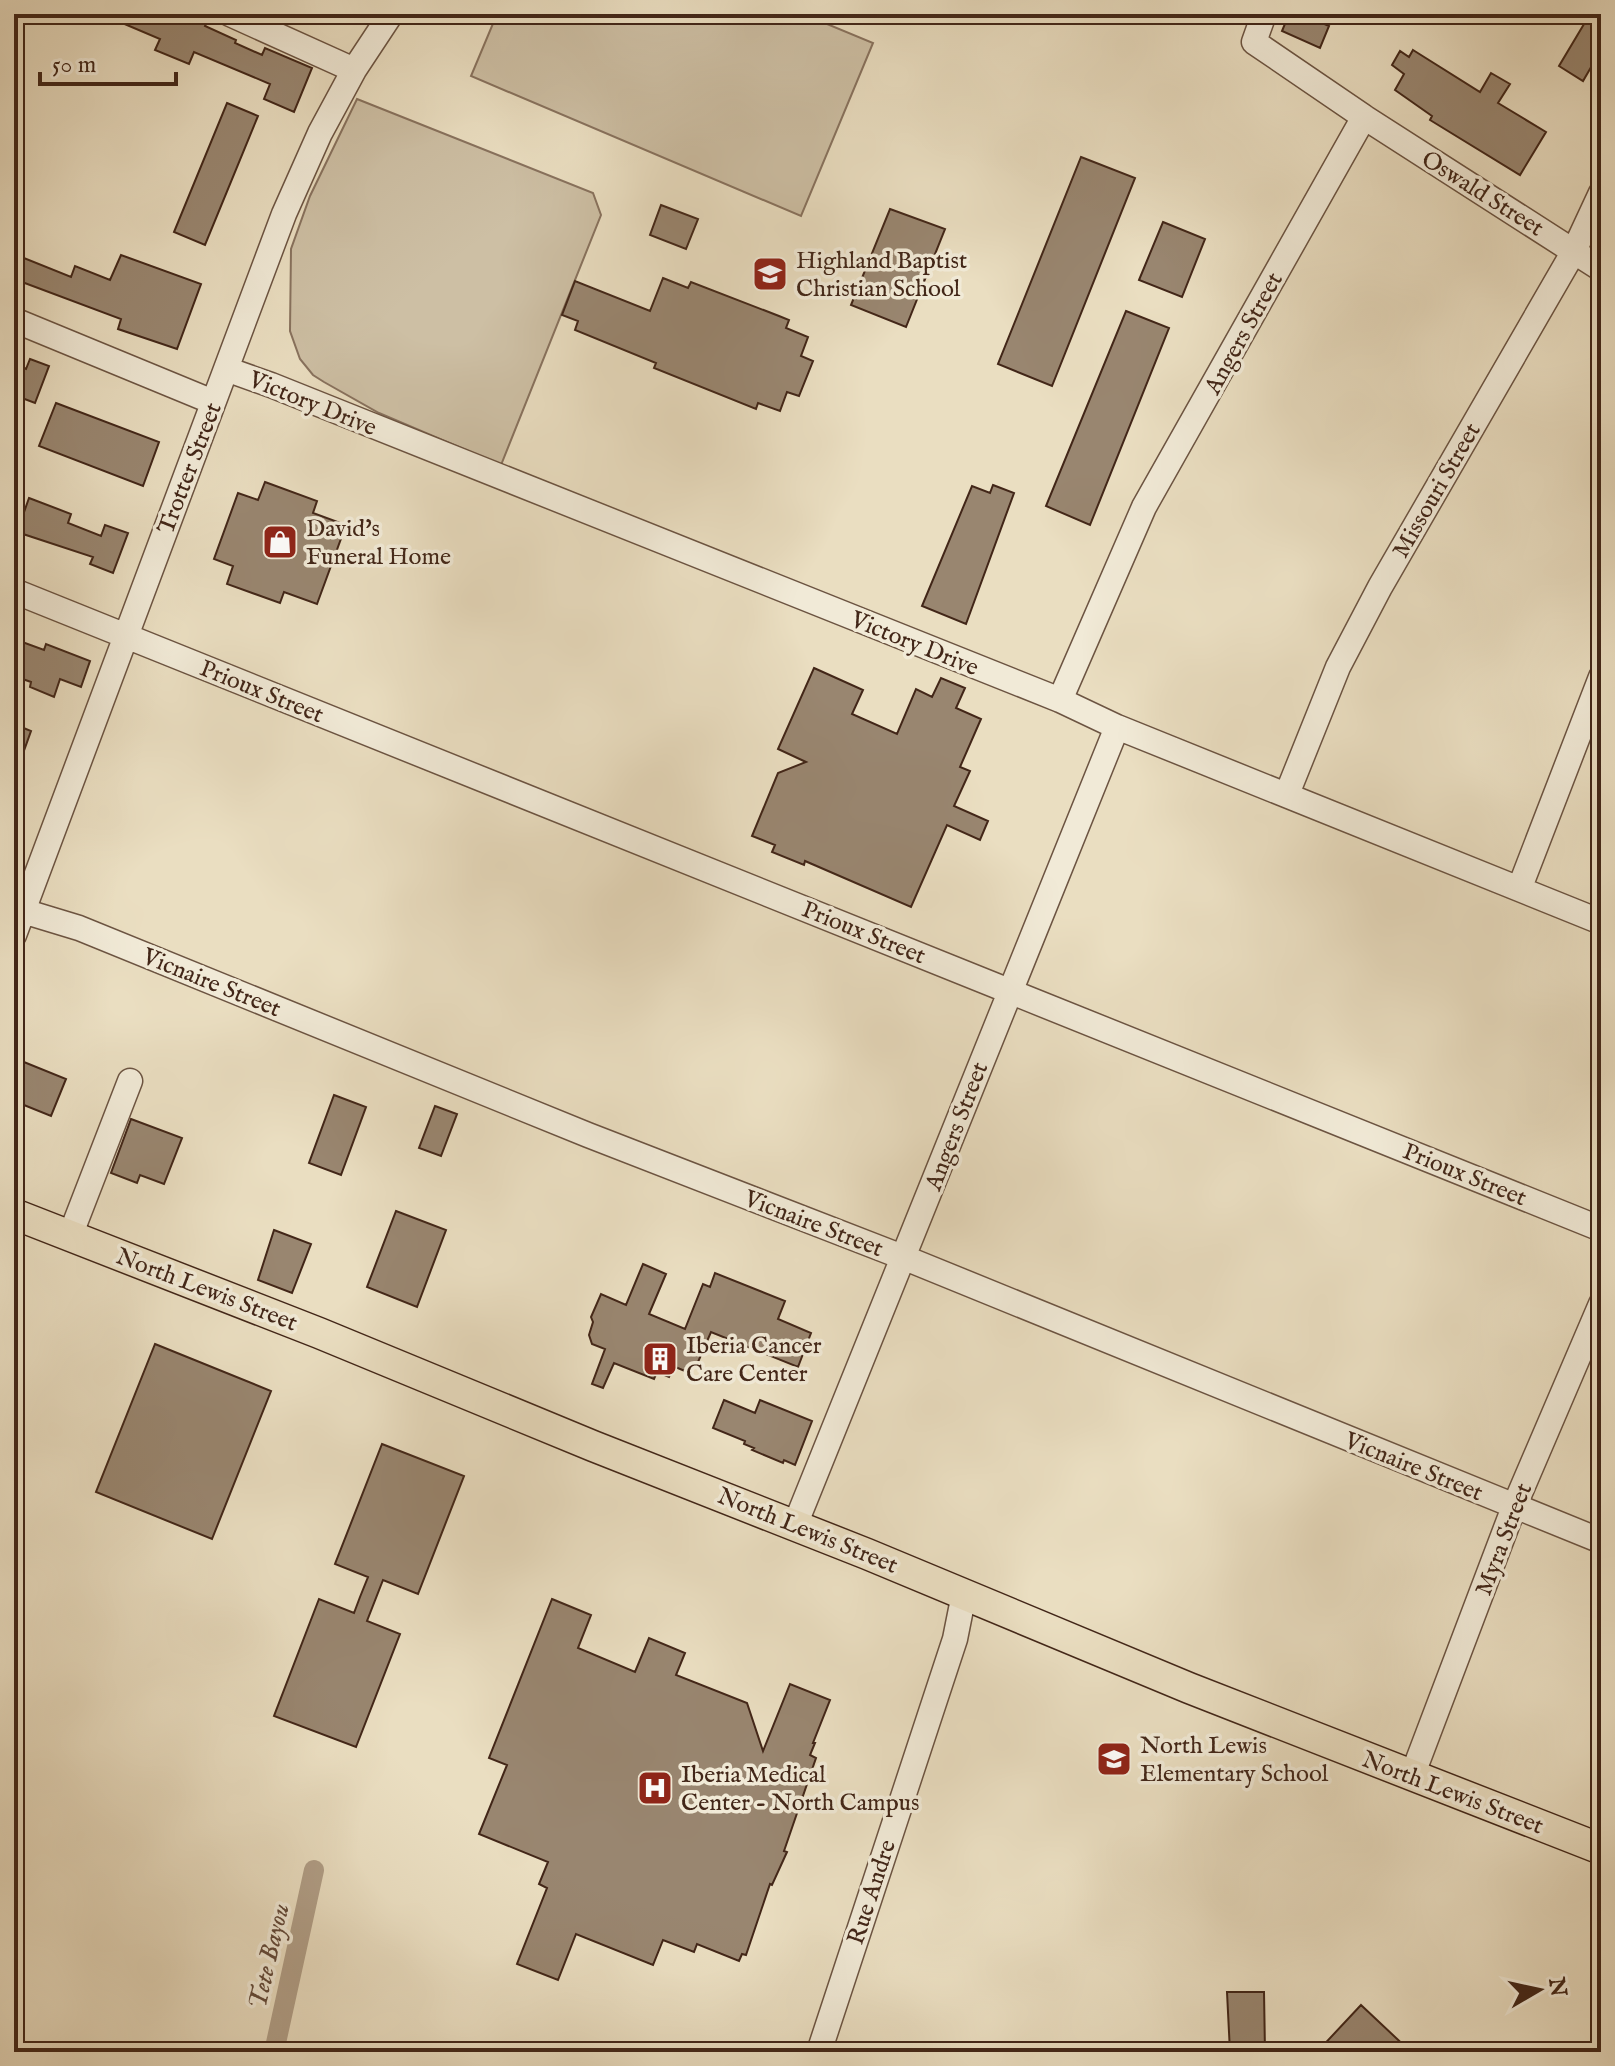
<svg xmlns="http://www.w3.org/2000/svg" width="1615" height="2066" font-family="'IM FELL English',serif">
	<rect width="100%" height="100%" fill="#eadec1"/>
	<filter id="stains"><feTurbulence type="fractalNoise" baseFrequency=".0025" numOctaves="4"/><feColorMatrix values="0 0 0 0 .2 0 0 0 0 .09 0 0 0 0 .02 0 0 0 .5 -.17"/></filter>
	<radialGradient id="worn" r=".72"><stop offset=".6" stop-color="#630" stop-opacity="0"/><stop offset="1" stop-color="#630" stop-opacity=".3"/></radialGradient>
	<path fill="#cdbfa4" stroke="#88725e" stroke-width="2" d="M 497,14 L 803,14 L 873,43 L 801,216 L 471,76 Z
		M 357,99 L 593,193 L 601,215 L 501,465 L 379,413 L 324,382 L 313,375 L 300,359 L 290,331 L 291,249 L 310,196 Z"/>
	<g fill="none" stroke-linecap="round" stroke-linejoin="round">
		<path stroke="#b19f88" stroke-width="20" d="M 274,2052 L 314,1870"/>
	</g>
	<path fill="#998670" stroke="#422618" stroke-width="2" d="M 101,14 L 210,14 L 205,26 L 236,40 L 235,43 L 262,55 L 265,48 L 312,68 L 294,112 L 264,99 L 270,84 L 194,52 L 189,64 L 155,50 L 160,39 Z
		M 1289,14 L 1317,14 L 1315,20 L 1329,26 L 1320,48 L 1282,31 Z
		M 1590,14 L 1601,14 L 1601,50 L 1583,81 L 1559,66 Z
		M 1413,50 L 1480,92 L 1491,73 L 1510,84 L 1498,103 L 1546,132 L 1520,175 L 1430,120 L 1432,116 L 1395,90 L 1404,74 L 1392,65 L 1400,51 L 1409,57 Z
		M 227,103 L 258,116 L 205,245 L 174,232 Z
		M 1081,157 L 1135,178 L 1052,386 L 998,364 Z
		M 661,205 L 698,219 L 686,249 L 650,235 Z
		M 890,209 L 945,229 L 906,327 L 851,305 Z
		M 1163,222 L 1205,239 L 1182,297 L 1139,280 Z
		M 14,254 L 71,277 L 75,266 L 110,280 L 121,255 L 201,284 L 177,349 L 118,329 L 121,319 L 14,279 Z
		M 663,278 L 688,288 L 691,282 L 779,316 L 789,320 L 786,328 L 808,337 L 801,356 L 813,361 L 799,396 L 787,392 L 780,411 L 758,403 L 756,409 L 654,368 L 656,363 L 575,330 L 578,321 L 562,315 L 575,281 L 650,311 Z
		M 1126,311 L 1169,328 L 1090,525 L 1046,506 Z
		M 30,359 L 49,366 L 35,403 L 14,395 L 14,364 L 26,369 Z
		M 56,403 L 159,442 L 143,486 L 39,446 Z
		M 265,482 L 317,501 L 313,513 L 346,525 L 317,604 L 284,592 L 280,603 L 227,584 L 233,566 L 214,559 L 238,493 L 258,500 Z
		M 993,485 L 1014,493 L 966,624 L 922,606 L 972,486 L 990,493 Z
		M 29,498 L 71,514 L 68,523 L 101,536 L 105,525 L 128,533 L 113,573 L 90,564 L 93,557 L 17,532 Z
		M 14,639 L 44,650 L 46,644 L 90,661 L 81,687 L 60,679 L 54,697 L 30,687 L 31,682 L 14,676 Z
		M 814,668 L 863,690 L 852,714 L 897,734 L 916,689 L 932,697 L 941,678 L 965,688 L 956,708 L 981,719 L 960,767 L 970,771 L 954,806 L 988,821 L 980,840 L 947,825 L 911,907 L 805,861 L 804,865 L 772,852 L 775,845 L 752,836 L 778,773 L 806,762 L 778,749 Z
		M 14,724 L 31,731 L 16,773 L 14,773 Z
		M 14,1058 L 66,1079 L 51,1116 L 14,1101 Z
		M 334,1095 L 366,1107 L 341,1175 L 309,1163 Z
		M 435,1106 L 457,1114 L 441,1156 L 419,1148 Z
		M 131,1119 L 182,1138 L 164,1184 L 140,1175 L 137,1183 L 111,1173 Z
		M 396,1211 L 446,1230 L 417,1307 L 367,1287 Z
		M 274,1230 L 311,1244 L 292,1293 L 258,1280 Z
		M 643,1264 L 666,1274 L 649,1314 L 685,1329 L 703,1284 L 710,1287 L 715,1273 L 785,1301 L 778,1319 L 811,1333 L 798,1367 L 711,1332 L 698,1362 L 685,1371 L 673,1366 L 669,1377 L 657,1372 L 654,1379 L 614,1363 L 603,1388 L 592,1384 L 605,1349 L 592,1344 L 589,1335 L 593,1322 L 591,1317 L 601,1294 L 626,1305 Z
		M 155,1344 L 271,1391 L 212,1539 L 96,1492 Z
		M 724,1400 L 755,1413 L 760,1400 L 812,1421 L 795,1465 L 784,1460 L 783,1463 L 752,1450 L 754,1448 L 744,1444 L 745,1441 L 713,1428 Z
		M 382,1444 L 464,1476 L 418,1594 L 383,1580 L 367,1621 L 400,1634 L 356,1747 L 274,1716 L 319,1599 L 354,1613 L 360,1597 L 368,1577 L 335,1564 Z
		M 552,1599 L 591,1615 L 578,1648 L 635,1672 L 649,1638 L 685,1653 L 676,1675 L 747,1703 L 763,1751 L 790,1684 L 830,1700 L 813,1743 L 815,1743 L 810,1755 L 816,1758 L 784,1851 L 787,1852 L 772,1885 L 770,1884 L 746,1955 L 742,1954 L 739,1961 L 697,1944 L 694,1952 L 663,1940 L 653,1965 L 576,1934 L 558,1980 L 517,1964 L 547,1888 L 539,1884 L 548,1862 L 479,1834 L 507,1765 L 489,1758 Z
		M 1227,1992 L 1264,1992 L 1265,2052 L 1230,2052 Z
		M 1361,2005 L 1411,2052 L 1317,2052 Z"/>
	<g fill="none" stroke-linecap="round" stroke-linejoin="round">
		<defs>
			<path id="minor" d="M 230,14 L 354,70
				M 1264,14 L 1254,42 L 1364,117 L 1601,269
				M 14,320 L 213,402
				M 226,369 L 271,385 L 1060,700 L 1117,727 L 1601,922
				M 14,591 L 1601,1229
				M 1060,700 L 1144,507 L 1364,117
				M 1287,794 L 1338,667 L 1380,587 L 1574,251 L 1601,193
				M 1520,887 L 1601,677
				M 23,911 L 79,928 L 588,1135 L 905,1258 L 1601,1541
				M 14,935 L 284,214 L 320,133 L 354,70 L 391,14
				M 70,1236 L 130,1081
				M 795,1525 L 1117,727
				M 1412,1776 L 1514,1507 L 1601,1304
				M 819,2052 L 955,1639 L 964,1594"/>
			<path id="major" d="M 14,1214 L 319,1333 L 593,1446 L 867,1554 L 1189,1688 L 1601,1849"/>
		</defs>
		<use href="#minor" stroke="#6c5442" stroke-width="27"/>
		<use href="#major" stroke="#422618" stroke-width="33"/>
		<use href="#minor" stroke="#f1ead7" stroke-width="24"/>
		<use href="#major" stroke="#eadec1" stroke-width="30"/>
	</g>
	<defs>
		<symbol id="school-square" viewBox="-11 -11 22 22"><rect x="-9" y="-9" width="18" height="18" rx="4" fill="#8f2418" stroke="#f1ead7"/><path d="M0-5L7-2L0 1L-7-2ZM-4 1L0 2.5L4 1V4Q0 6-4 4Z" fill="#fff"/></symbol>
		<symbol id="shop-square" viewBox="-11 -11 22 22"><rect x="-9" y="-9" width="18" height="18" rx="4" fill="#8f2418" stroke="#f1ead7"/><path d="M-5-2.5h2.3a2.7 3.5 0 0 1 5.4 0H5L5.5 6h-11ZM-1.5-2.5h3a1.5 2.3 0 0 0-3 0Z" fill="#fff"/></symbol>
		<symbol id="building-square" viewBox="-11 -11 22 22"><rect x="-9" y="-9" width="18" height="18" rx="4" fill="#8f2418" stroke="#f1ead7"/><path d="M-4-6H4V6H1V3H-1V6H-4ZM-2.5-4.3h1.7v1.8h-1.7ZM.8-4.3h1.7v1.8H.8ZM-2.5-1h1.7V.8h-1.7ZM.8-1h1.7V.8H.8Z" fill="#fff"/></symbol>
		<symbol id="hospital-square" viewBox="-11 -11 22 22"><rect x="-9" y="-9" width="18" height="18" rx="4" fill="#8f2418" stroke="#f1ead7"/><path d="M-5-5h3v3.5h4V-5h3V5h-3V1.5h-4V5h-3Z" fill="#fff"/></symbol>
	</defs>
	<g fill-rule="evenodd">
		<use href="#school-square" x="750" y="254" width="40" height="40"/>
		<use href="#shop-square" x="260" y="522" width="40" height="40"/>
		<use href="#building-square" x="640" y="1339" width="40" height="40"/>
		<use href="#school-square" x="1094" y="1739" width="40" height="40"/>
		<use href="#hospital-square" x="635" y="1768" width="40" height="40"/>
	</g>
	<g text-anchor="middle" stroke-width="7" stroke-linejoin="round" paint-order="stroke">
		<g font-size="24" fill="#422618" stroke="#f1ead7">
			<text transform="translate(1483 193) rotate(32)" y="8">Oswald Street</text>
			<text transform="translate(1243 333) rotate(-61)" y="8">Angers Street</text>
			<text transform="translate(313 403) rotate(22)" y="8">Victory Drive</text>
			<text transform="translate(189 468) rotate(-69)" y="8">Trotter Street</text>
			<text transform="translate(1436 490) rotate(-60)" y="8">Missouri Street</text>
			<text transform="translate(915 643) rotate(22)" y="8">Victory Drive</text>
			<text transform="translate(262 691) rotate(22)" y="8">Prioux Street</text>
			<text transform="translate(864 932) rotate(22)" y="8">Prioux Street</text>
			<text transform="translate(212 982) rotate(22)" y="8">Vicnaire Street</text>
			<text transform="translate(956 1126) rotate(-69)" y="8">Angers Street</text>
			<text transform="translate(1465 1174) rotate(22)" y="8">Prioux Street</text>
			<text transform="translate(814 1223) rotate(21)" y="8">Vicnaire Street</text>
			<text transform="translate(207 1289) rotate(21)" y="8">North Lewis Street</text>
			<text transform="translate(1414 1466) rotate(22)" y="8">Vicnaire Street</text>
			<text transform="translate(808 1530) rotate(22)" y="8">North Lewis Street</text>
			<text transform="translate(1503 1539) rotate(-69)" y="8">Myra Street</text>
			<text transform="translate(1453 1792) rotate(21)" y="8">North Lewis Street</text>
			<text transform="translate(871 1892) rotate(-72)" y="8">Rue Andre</text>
		</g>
		<g font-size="24" fill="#422618" stroke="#f1ead7" text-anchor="start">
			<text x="796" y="268">Highland Baptist<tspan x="796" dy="28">Christian School</tspan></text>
			<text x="306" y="536">David's<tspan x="306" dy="28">Funeral Home</tspan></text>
			<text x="686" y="1353">Iberia Cancer<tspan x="686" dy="28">Care Center</tspan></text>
			<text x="1140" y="1753">North Lewis<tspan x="1140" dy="28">Elementary School</tspan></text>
			<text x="681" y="1782">Iberia Medical<tspan x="681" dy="28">Center - North Campus</tspan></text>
		</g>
		<g font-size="26" font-style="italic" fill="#634a3a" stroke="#f1ead7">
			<text transform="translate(268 1956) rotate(-77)" y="9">Tete Bayou</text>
		</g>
	</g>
	<rect width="1615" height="2066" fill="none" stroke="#eadec1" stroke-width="48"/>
	<rect x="16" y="16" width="1583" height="2034" fill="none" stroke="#422618" stroke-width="4"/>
	<rect x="24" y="24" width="1567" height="2018" fill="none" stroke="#422618" stroke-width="2"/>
	<g transform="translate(1539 1990) rotate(81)" stroke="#f1ead7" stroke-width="6" paint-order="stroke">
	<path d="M0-6L14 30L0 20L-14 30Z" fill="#422618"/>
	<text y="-12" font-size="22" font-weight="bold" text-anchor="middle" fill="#422618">N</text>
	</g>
	<path d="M40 72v12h136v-12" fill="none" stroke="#422618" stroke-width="4"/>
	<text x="52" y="72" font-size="24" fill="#422618" stroke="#f1ead7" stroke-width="6" paint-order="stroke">50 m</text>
	<rect width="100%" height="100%" filter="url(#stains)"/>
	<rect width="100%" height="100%" fill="url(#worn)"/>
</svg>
